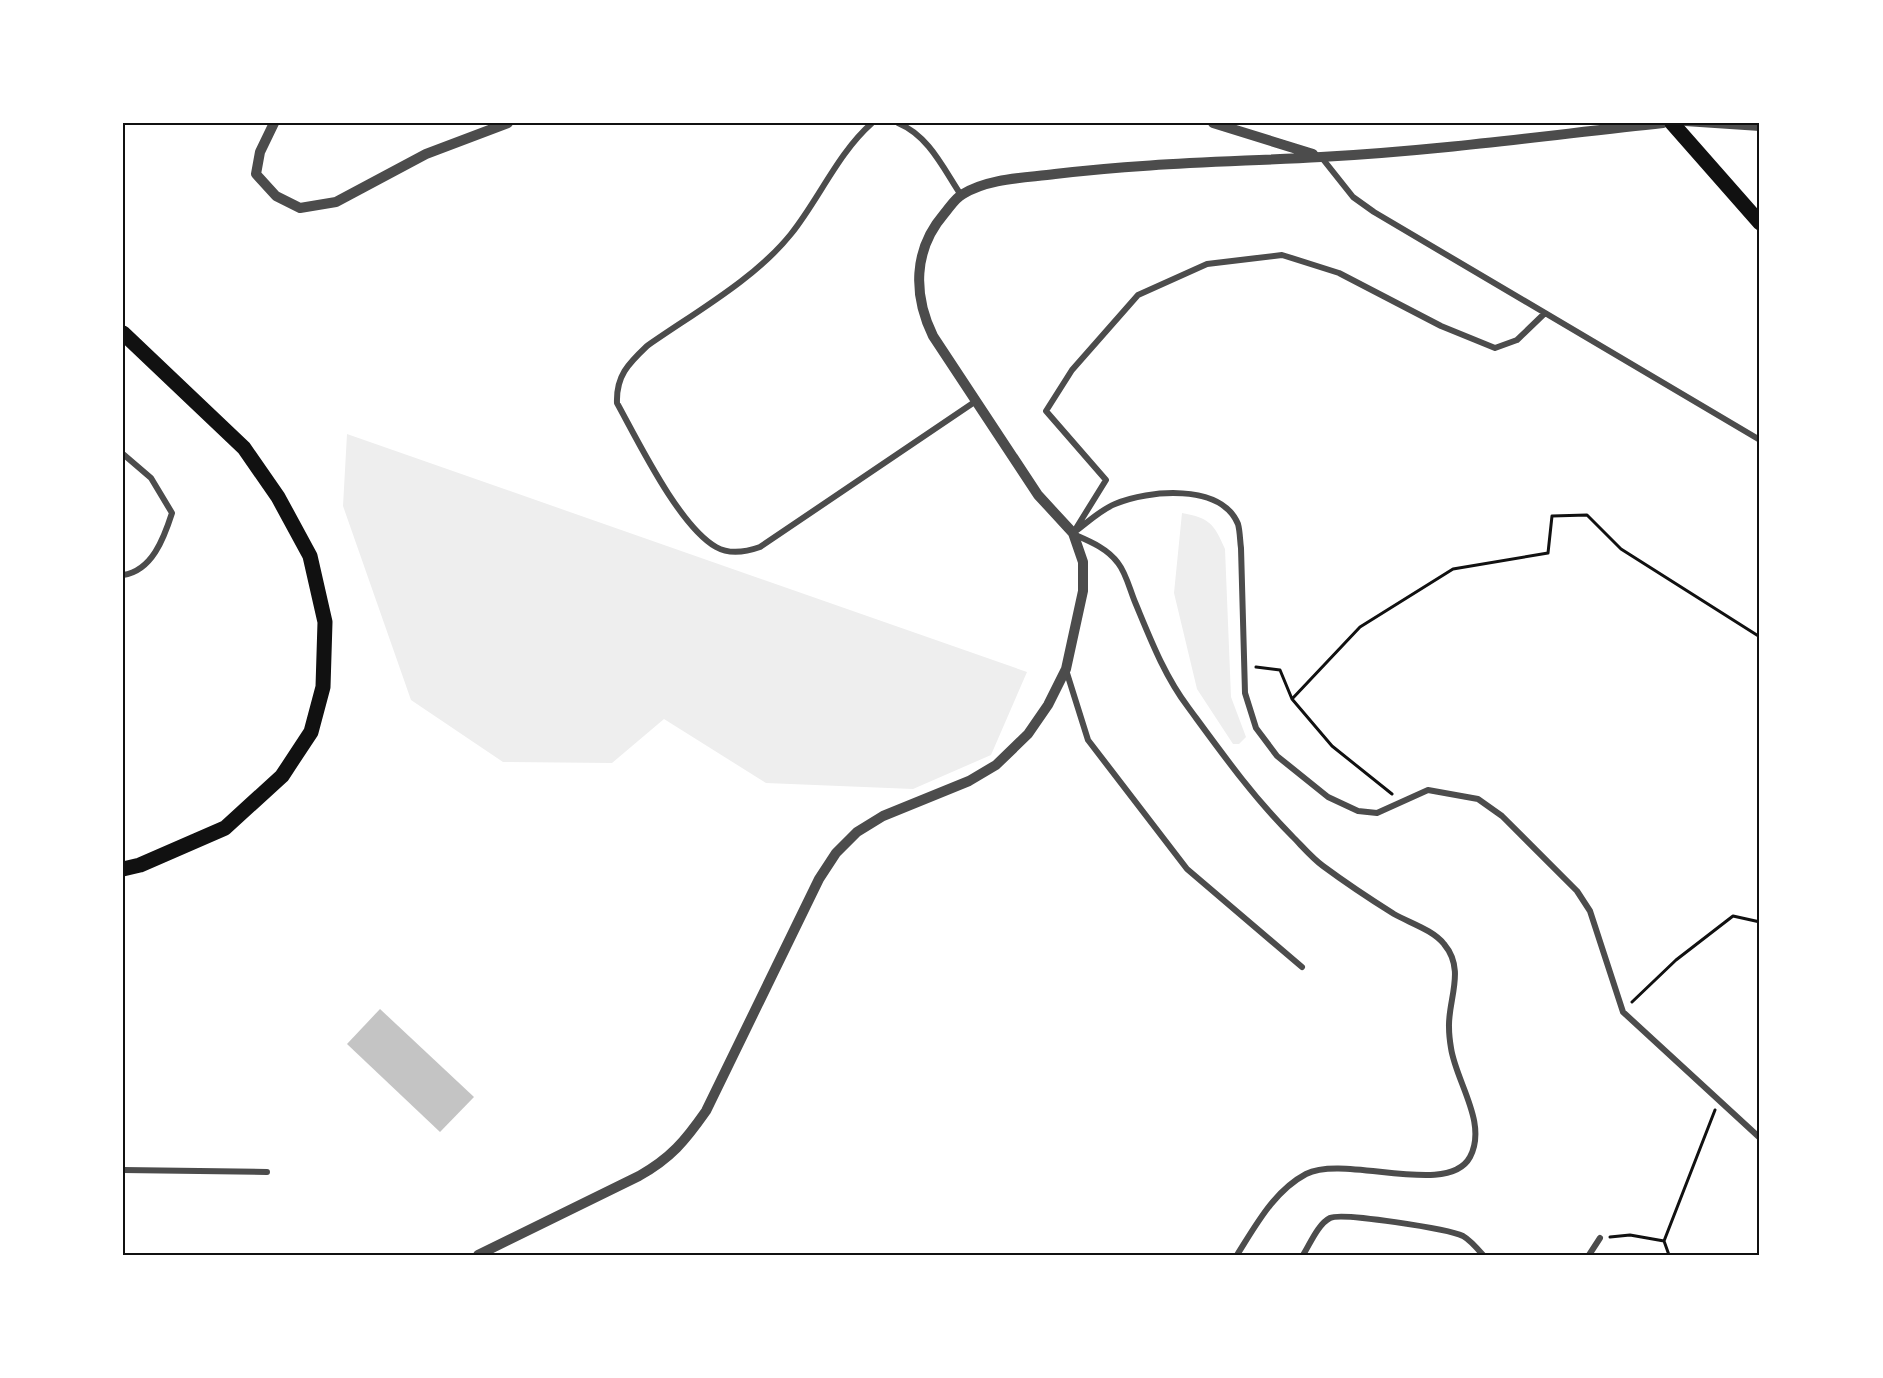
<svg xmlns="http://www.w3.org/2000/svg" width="1883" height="1378" font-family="'Open Sans',sans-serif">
	<rect width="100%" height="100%" fill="#fff"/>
	<path fill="#eee" d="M 347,434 L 1027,672 L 991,755 L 913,789 L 766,783 L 664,719 L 612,763 L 503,762 L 411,700 L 343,506 Z
		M 1182,513 C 1210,518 1214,524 1225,549 L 1231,697 L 1246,737 L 1239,744 L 1233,744 L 1197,689 L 1174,593 Z"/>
	<path fill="#c4c4c4" d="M 380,1009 L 474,1097 L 440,1132 L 347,1044 Z"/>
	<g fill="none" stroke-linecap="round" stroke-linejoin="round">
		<path stroke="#111" stroke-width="3" d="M 1256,667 L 1280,670 L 1292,699 L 1332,746 L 1392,794
			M 1292,699 L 1360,627 L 1453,569 L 1548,553 L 1552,516 L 1587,515 L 1621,549 L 1760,637
			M 1632,1002 L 1676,960 L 1733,916 L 1760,922
			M 1610,1237 L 1630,1235 L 1664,1241 L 1715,1110
			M 1664,1241 L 1669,1255"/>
		<path stroke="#4c4c4c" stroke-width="6" d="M 872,123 C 838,153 819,199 791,234 C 755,279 694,313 647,346 C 628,364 616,376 617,403 C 638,441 679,526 716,547 C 730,555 746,552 760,547 L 976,401
			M 898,123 C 929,136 943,168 961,195
			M 1685,123 L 1760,128
			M 1322,158 L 1353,197 L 1374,212 L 1760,440
			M 123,454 L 151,478 L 172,513 C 164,538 152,571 123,575
			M 1075,530 L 1106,480 L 1046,411 L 1072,370 L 1138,295 L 1207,264 L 1282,255 L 1339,273 L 1441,326 L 1495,348 L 1517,340 L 1544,314
			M 1073,533 C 1086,524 1100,510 1115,504 C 1148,490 1221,483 1238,524 C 1240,531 1240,541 1241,548 L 1245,693 L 1256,728 L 1277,756 L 1328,797 L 1358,811 L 1377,813 L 1428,790 L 1478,799 L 1502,816 L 1577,891 L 1590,911 L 1623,1012 L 1760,1138
			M 1073,534 C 1089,541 1107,548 1118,563 C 1126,573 1130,590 1135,602 C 1150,638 1164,675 1188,707 C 1221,752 1253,797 1292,836 C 1302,846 1312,858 1323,866 C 1346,883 1370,899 1394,914 C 1410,923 1433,930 1444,944 C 1466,970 1448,999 1449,1027 C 1449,1034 1450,1042 1451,1048 C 1456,1082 1488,1123 1470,1157 C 1448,1198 1345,1154 1306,1174 C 1274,1191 1256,1225 1237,1255
			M 1066,670 L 1088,740 L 1187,869 L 1302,967
			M 123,1170 L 267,1172
			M 1303,1255 C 1310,1244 1318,1224 1330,1218 C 1342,1212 1448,1229 1463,1236 C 1470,1240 1477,1248 1483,1255
			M 1589,1255 L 1600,1238"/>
		<path stroke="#4c4c4c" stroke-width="10" d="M 274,123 L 260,152 L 256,174 L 276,196 L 300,208 L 336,202 L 426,154 L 508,123
			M 1213,123 L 1313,154
			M 478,1255 L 639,1176 C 671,1158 685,1141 706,1111 L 819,879 L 836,853 L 857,832 L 883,816 L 969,781 L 996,765 L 1028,734 L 1048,705 L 1066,669 L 1083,591 L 1083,562 L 1073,533 L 1038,495 L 933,336 C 913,295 913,250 944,214 C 950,207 955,198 963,194 C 989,178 1025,178 1055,174 C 1144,163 1232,162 1321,157 C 1436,151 1550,135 1663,123"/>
		<path stroke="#111" stroke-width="15" d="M 1672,123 L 1760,223
			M 123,333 L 244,448 L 278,497 L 310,556 L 325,622 L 323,687 L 311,732 L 282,776 L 225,828 L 140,865 L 123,869"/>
	</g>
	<rect width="1883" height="1378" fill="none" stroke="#ffffff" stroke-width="249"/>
	<rect x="124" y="124" width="1634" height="1130" fill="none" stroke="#111" stroke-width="2"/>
</svg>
